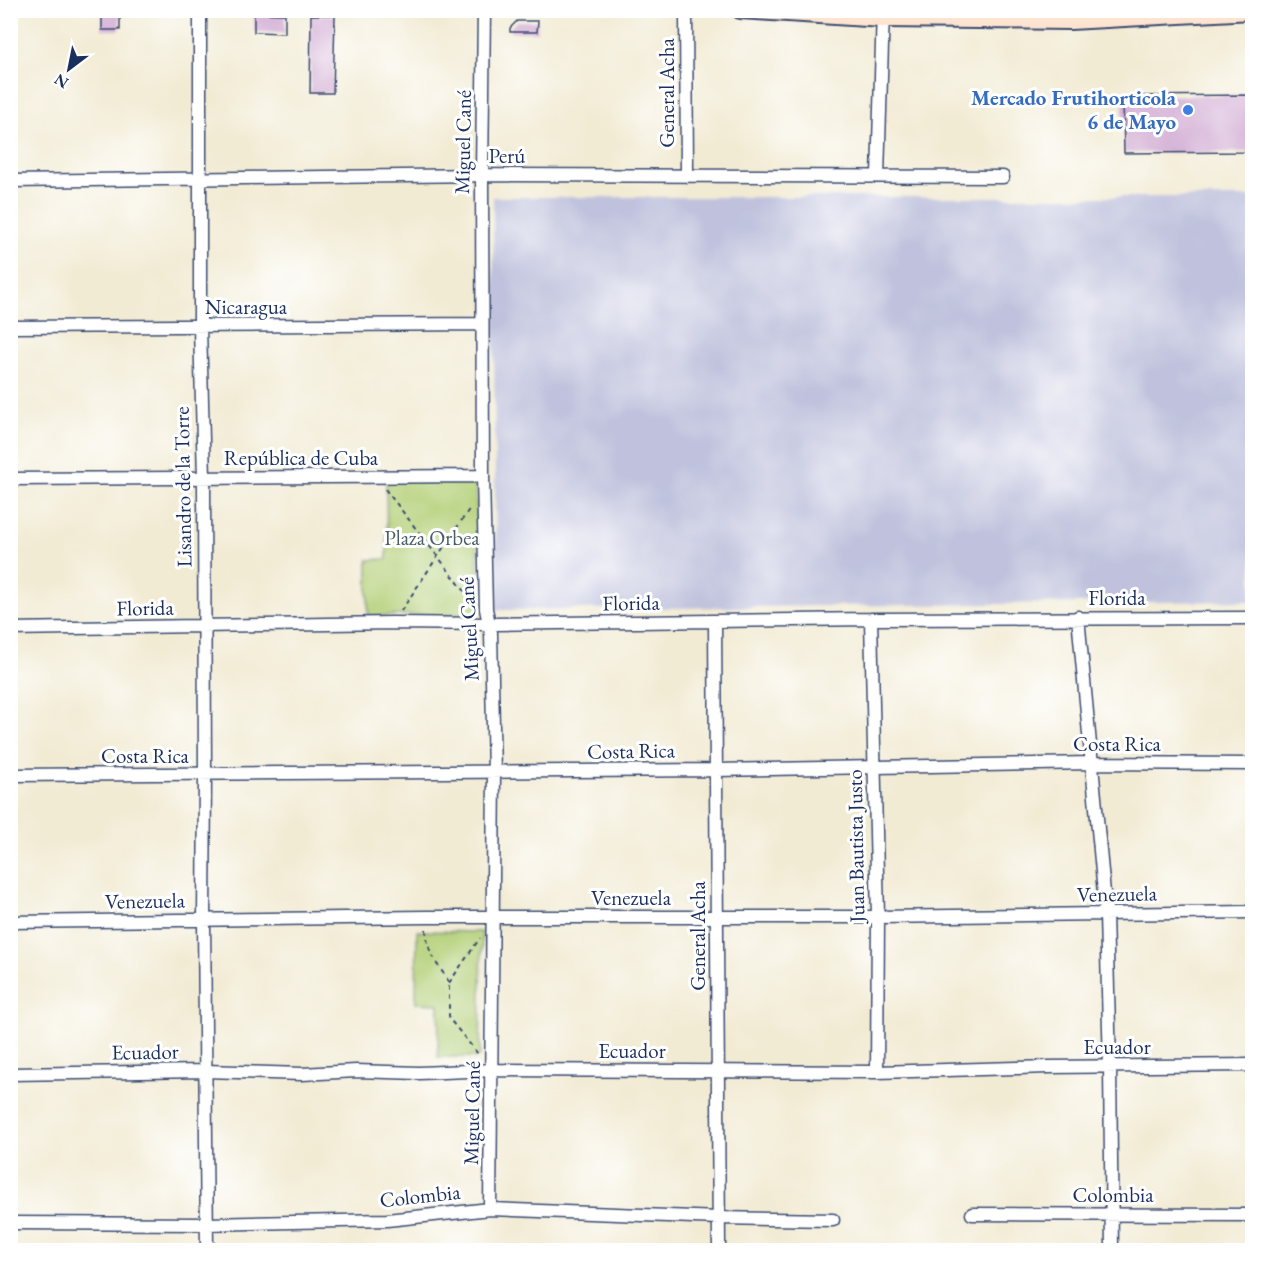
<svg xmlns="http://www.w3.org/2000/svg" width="1263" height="1261" font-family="'EB Garamond',serif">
	<rect width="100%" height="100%" fill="#fff"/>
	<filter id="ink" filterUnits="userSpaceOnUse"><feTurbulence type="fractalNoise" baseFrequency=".0167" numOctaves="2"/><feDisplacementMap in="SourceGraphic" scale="12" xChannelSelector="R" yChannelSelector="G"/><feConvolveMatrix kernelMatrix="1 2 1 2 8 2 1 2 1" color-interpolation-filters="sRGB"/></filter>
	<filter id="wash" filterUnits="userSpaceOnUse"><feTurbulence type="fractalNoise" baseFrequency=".008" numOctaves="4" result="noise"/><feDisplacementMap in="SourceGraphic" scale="24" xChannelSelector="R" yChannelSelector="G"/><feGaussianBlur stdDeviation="1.35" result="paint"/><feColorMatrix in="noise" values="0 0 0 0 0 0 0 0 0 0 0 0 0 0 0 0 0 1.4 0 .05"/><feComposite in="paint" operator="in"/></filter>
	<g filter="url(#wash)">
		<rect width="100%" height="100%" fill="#f2ebd4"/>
		<path fill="#c0c2dd" d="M 493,197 L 1252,197 L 1252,601 L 496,610 Z"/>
		<path fill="#b2cf76" stroke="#667f6a" stroke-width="1.5" d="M 386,478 L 476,480 L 479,614 L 368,616 L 368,560 L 387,559 Z
			M 417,931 L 482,932 L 480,1057 L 438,1057 L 439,1004 L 416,1003 Z"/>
		<g id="blocks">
			<path fill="#cda4cf" d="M 102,10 L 120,10 L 120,30 L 102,30 Z
				M 254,13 L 285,14 L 285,33 L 254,32 Z
				M 311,15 L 335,15 L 333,93 L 310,93 Z
				M 517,21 L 538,21 L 537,32 L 510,32 L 510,28 Z
				M 1252,95 L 1252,152 L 1124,153 L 1123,96 Z"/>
		</g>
	</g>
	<g filter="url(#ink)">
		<use href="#blocks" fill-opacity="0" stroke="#3b4b70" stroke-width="1.5"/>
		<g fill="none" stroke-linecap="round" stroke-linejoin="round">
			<defs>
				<path id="minor" d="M 200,10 L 200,327 L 204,478 L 205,775 L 204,920 L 207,1250
					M 484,10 L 482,175 L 483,476 L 486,609 L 491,633 L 494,773 L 490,1209
					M 686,10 L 687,176
					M 878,176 L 883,10
					M 10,181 L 482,175 L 1003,177
					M 10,327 L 482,324
					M 10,479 L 483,476
					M 1078,617 L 1106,914 L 1110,1067 L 1112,1250
					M 871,619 L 878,917 L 877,1072
					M 715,621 L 719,1250
					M 10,629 L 393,623 L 490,624 L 871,619 L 1252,618
					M 10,775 L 716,770 L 1092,763 L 1252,764
					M 10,922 L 425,917 L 878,917 L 1252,912
					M 10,1074 L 205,1071 L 302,1074 L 356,1071 L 419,1073 L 492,1070 L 877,1072 L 1048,1067 L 1252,1065
					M 972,1214 L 1252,1215
					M 10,1223 L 207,1224 L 387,1220 L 490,1209 L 719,1218 L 833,1220"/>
				<path id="secondary" d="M 740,10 L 883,19 L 1070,21 L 1252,11"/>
			</defs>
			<use href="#minor" stroke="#3b4b70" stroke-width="15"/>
			<use href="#secondary" stroke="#3b4b70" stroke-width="20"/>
			<path stroke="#3b4b70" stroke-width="2" stroke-dasharray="4.5 4.5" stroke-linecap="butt" d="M 385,489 L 474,603
				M 401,611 L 470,508
				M 426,929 C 427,944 430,954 439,967 C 442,972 447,977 449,983 L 449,1016 L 451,1021 L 478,1054
				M 449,983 L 480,938"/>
			<use href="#minor" stroke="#fff" stroke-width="12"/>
			<use href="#secondary" stroke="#fde4d1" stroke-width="16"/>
		</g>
	</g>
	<circle fill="#3f7fe0" stroke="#fff" stroke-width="2" cx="1188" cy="110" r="6"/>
	<g text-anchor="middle" stroke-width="6" stroke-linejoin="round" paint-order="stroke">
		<g font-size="21" fill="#1b2f5e" stroke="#fff">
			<text transform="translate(667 93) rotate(-90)" y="7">General Acha</text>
			<text transform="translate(463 142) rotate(-89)" y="7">Miguel Cané</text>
			<text x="507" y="163">Perú</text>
			<text x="246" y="314">Nicaragua</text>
			<text x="301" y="465">República de Cuba</text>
			<text transform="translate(183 487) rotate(-91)" y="7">Lisandro de la Torre</text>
			<text x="1117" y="605">Florida</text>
			<text transform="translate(631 603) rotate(-1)" y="7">Florida</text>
			<text transform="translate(145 608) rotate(-1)" y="7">Florida</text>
			<text transform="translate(469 629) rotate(-93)" y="7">Miguel Cané</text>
			<text x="1117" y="751">Costa Rica</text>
			<text transform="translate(631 751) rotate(-1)" y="7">Costa Rica</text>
			<text x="145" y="763">Costa Rica</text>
			<text transform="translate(856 846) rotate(-91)" y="7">Juan Bautista Justo</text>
			<text transform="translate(1117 894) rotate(-1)" y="7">Venezuela</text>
			<text x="631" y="905">Venezuela</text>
			<text transform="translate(145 901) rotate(-1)" y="7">Venezuela</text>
			<text transform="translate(698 936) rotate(-90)" y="7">General Acha</text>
			<text x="1117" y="1054">Ecuador</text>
			<text x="632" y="1058">Ecuador</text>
			<text transform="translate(145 1052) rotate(-1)" y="7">Ecuador</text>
			<text transform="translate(472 1113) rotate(-89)" y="7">Miguel Cané</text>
			<text x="1113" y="1202">Colombia</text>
			<text transform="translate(420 1196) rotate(-6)" y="7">Colombia</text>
		</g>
		<g font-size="21" font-weight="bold" fill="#366cbe" stroke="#fff" text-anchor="end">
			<text x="1176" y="105">Mercado Frutihorticola<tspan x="1176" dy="24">6 de Mayo</tspan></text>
		</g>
		<g font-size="21" fill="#485f65" stroke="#fff">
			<text x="432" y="545">Plaza Orbea</text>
		</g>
	</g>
	<rect width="1263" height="1261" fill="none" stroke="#fff" stroke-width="36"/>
	<g transform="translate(69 69) rotate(212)" stroke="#ffffff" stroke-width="4.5" paint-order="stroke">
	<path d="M0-4.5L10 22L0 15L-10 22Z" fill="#1b2f5e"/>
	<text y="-9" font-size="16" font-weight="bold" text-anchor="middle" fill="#1b2f5e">N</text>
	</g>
</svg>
